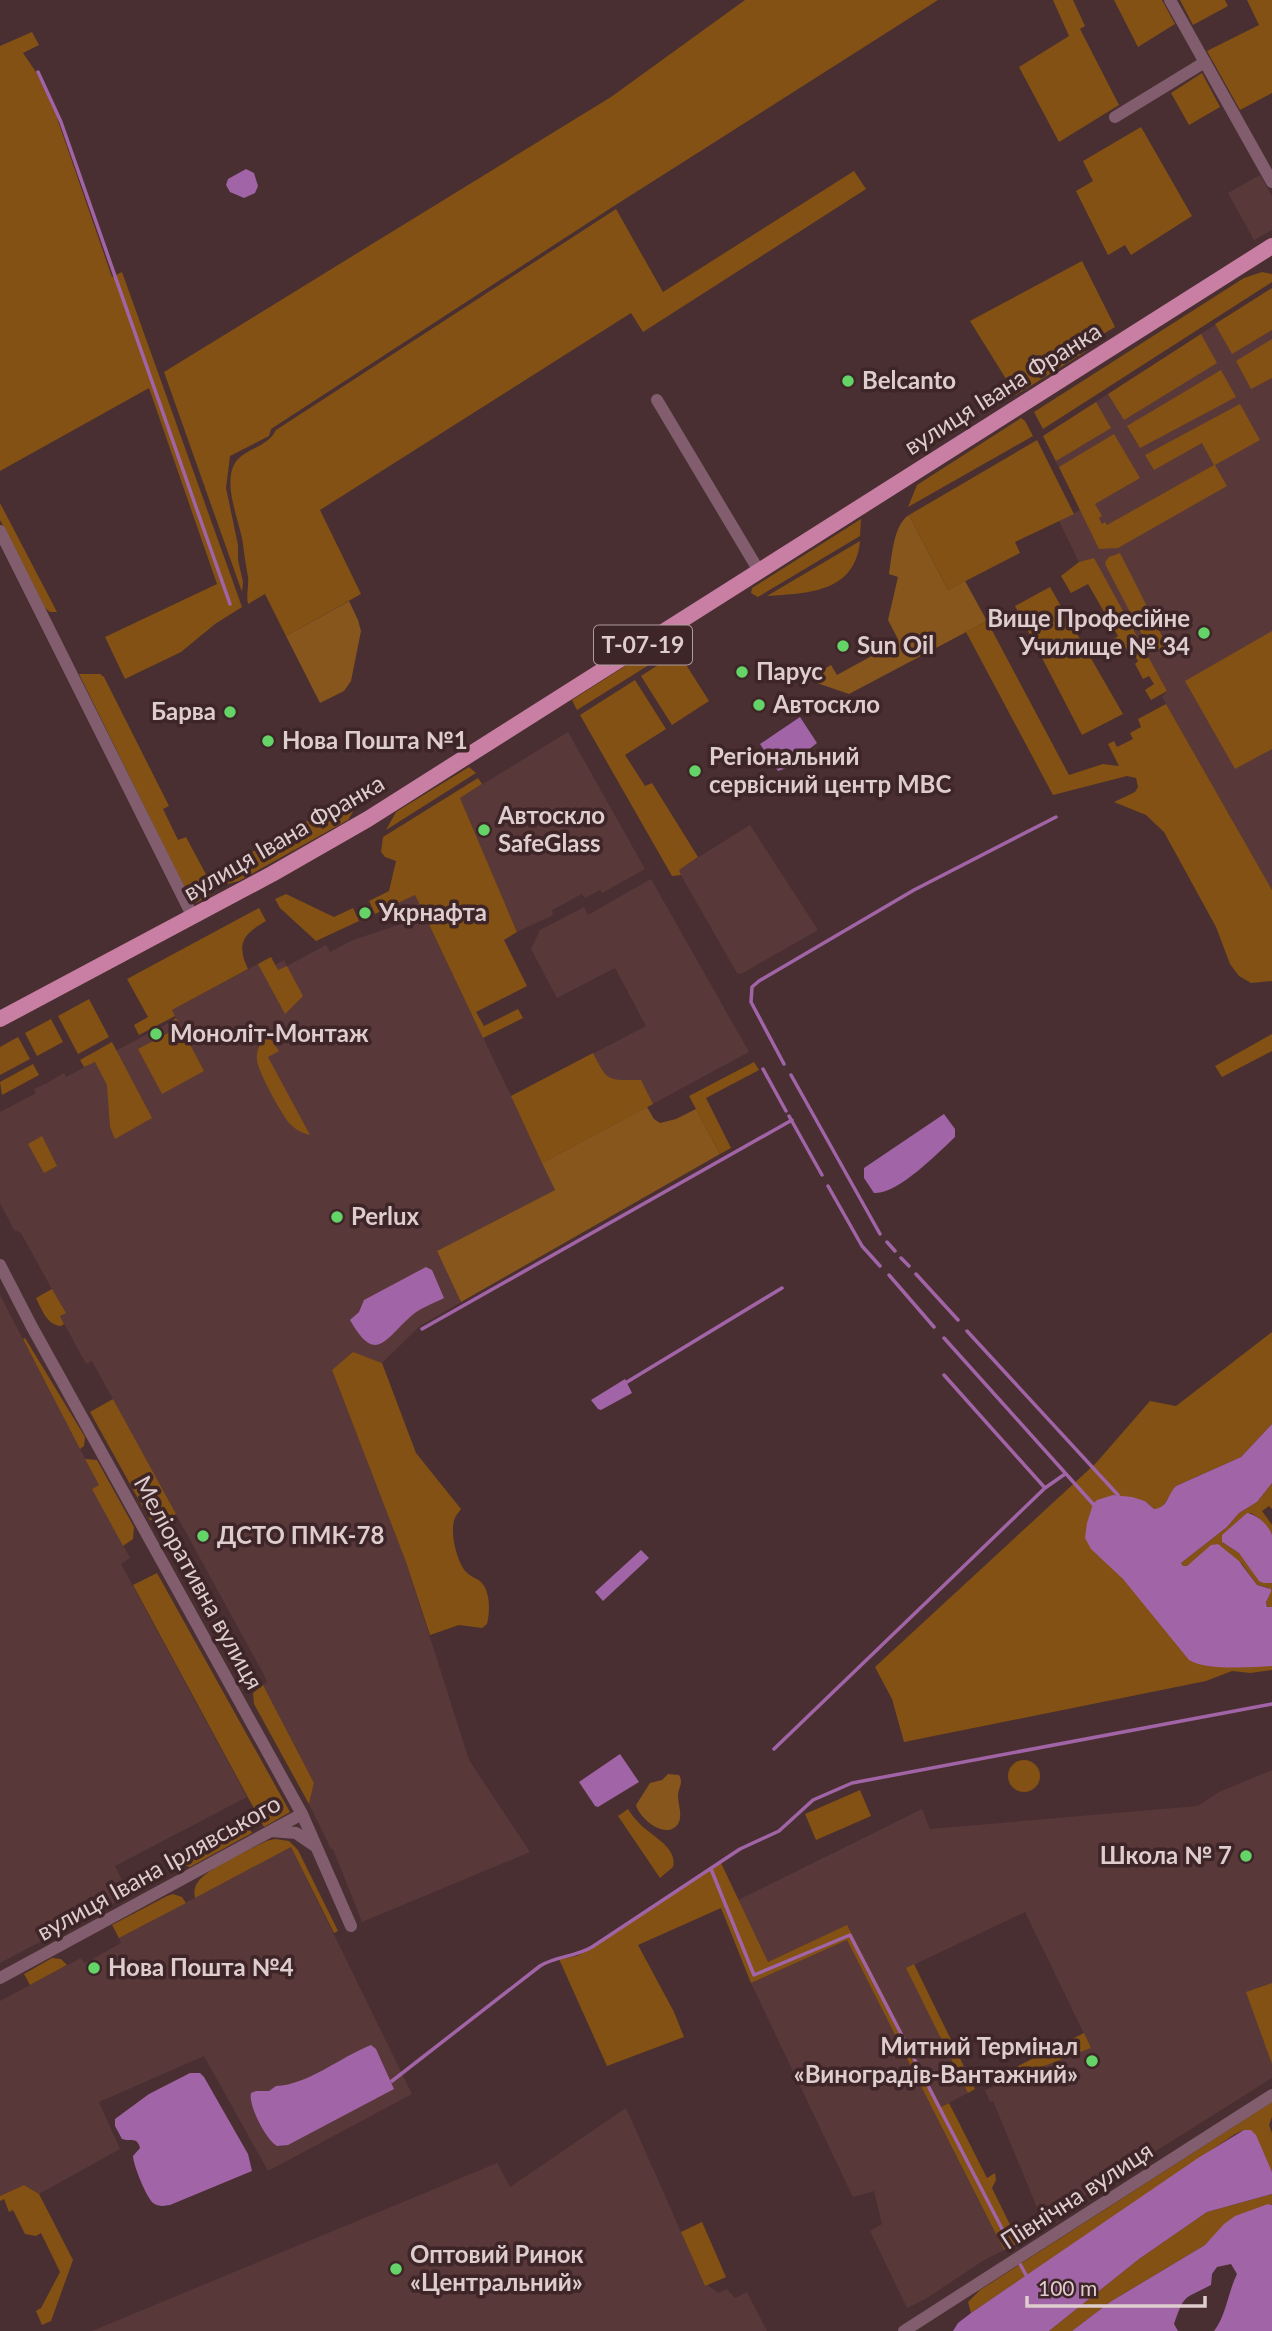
<svg xmlns="http://www.w3.org/2000/svg" width="1272" height="2331" font-family="Lato,sans-serif">
	<rect width="100%" height="100%" fill="#492f31"/>
	<path fill="#59383a" d="M 1260,175 L 1272,196 L 1272,230 L 1254,240 L 1228,193 Z
		M 1272,288 L 1272,890 L 1162,697 L 1167,691 L 1094,559 L 1079,562 L 1059,521 L 1080,510 L 1043,436 Z
		M 568,732 L 645,869 L 602,893 L 600,890 L 585,898 L 582,894 L 552,910 L 553,915 L 517,932 L 460,798 Z
		M 750,825 L 818,930 L 741,974 L 737,973 L 678,870 Z
		M 651,879 L 749,1052 L 543,1163 L 555,1190 L 437,1251 L 461,1302 L 420,1326 L 382,1363 L 353,1353 L 332,1370 L 406,1562 L 469,1760 L 530,1852 L 362,1922 L 333,1849 L 331,1849 L 309,1804 L 314,1783 L 263,1685 L 267,1682 L 264,1675 L 92,1361 L 86,1364 L 60,1316 L 65,1313 L 21,1233 L 14,1230 L 0,1203 L 0,1112 L 36,1093 L 34,1089 L 47,1083 L 64,1073 L 66,1077 L 176,1019 L 172,1010 L 271,957 L 275,965 L 284,960 L 287,966 L 326,945 L 330,952 L 353,940 L 401,924 L 393,905 L 415,895 L 511,1096 L 646,1026 L 615,968 L 557,998 L 531,949 L 540,930 L 584,907 L 588,915 Z
		M 0,1295 L 99,1485 L 93,1489 L 130,1558 L 121,1564 L 247,1797 L 115,1866 L 129,1895 L 0,1963 Z
		M 1272,1770 L 1272,2078 L 1043,2222 L 993,2101 L 990,2102 L 985,2090 L 1091,2048 L 1025,1912 L 907,1968 L 968,2093 L 941,2107 L 847,1926 L 768,1962 L 738,1900 L 922,1809 L 930,1829 L 1198,1806 L 1219,1792 Z
		M 291,1847 L 412,2094 L 268,2171 L 204,2056 L 99,2102 L 120,2149 L 39,2194 L 24,2185 L 0,2196 L 0,2001 L 81,1958 L 84,1963 L 87,1962 L 121,1943 L 119,1938 Z
		M 847,1940 L 1004,2250 L 984,2260 L 927,2298 L 907,2308 L 870,2231 L 882,2224 L 874,2191 L 853,2197 L 751,1983 Z
		M 626,2108 L 705,2286 L 708,2285 L 718,2293 L 727,2289 L 735,2298 L 747,2292 L 767,2331 L 92,2331 L 497,2163 L 510,2187 Z"/>
	<path fill="#825113" d="M 745,0 L 938,0 L 614,206 L 271,429 L 269,436 L 230,456 L 226,488 L 238,545 L 238,560 L 243,582 L 242,592 L 164,372 L 611,97 Z
		M 1053,0 L 1073,0 L 1085,26 L 1080,29 L 1119,105 L 1059,142 L 1019,67 L 1069,36 Z
		M 1114,0 L 1162,0 L 1175,24 L 1138,47 Z
		M 1180,0 L 1225,0 L 1228,6 L 1193,25 Z
		M 1247,0 L 1272,0 L 1272,93 L 1240,110 L 1207,51 L 1259,25 Z
		M 32,32 L 39,45 L 23,53 L 36,72 L 56,115 L 112,277 L 122,272 L 242,607 L 215,624 L 181,652 L 125,679 L 105,637 L 217,584 L 149,388 L 0,471 L 0,46 Z
		M 1202,73 L 1220,107 L 1189,125 L 1171,93 Z
		M 1141,127 L 1192,216 L 1131,255 L 1125,245 L 1108,255 L 1076,191 L 1093,181 L 1083,161 Z
		M 854,171 L 866,189 L 643,332 L 631,313 L 320,510 L 361,594 L 286,636 L 265,594 L 248,604 C 246,595 249,586 248,577 C 246,565 244,555 243,544 C 240,522 222,484 235,463 C 245,448 267,448 276,430 L 616,209 L 663,292 Z
		M 1082,261 L 1115,327 L 1088,343 L 1085,352 L 1016,395 L 970,321 Z
		M 1262,272 L 1272,274 L 1272,282 L 1043,429 L 1034,412 L 1244,278 Z
		M 1272,288 L 1272,330 L 1232,354 L 1215,324 Z
		M 1201,334 L 1217,363 L 1124,420 L 1108,394 Z
		M 1272,339 L 1272,378 L 1251,389 L 1236,361 Z
		M 1221,370 L 1236,397 L 1140,448 L 1127,426 Z
		M 1096,402 L 1111,428 L 1056,461 L 1043,436 Z
		M 1240,404 L 1260,440 L 1215,465 L 1227,486 L 1118,548 L 1099,549 L 1059,467 L 1114,434 L 1140,478 L 1095,504 L 1102,516 L 1099,518 L 1102,524 L 1105,522 L 1107,525 L 1214,465 L 1202,443 L 1154,470 L 1145,455 Z
		M 1021,418 L 1025,421 L 1033,436 L 908,507 L 917,485 Z
		M 1037,440 L 1074,514 L 1015,542 L 1020,553 L 948,590 L 909,515 Z
		M 0,503 L 57,612 L 50,612 L 45,608 L 0,520 Z
		M 861,519 L 860,536 L 758,597 L 751,593 L 752,588 Z
		M 860,541 C 855,593 808,593 767,596 Z
		M 1120,553 L 1162,636 L 1167,647 L 1157,650 L 1141,633 L 1106,566 L 1105,562 L 1109,557 Z
		M 1094,558 L 1167,691 L 1151,700 L 1145,690 L 1154,684 L 1149,676 L 1143,679 L 1135,664 L 1138,661 L 1133,652 L 1129,654 L 1124,645 L 1117,648 L 1112,640 L 1118,636 L 1088,584 L 1071,593 L 1061,576 L 1079,562 Z
		M 1050,587 L 1123,714 L 1082,735 L 1015,606 Z
		M 987,621 L 1069,775 L 1103,764 L 1119,766 L 1108,744 L 1114,741 L 1117,747 L 1133,739 L 1130,733 L 1141,727 L 1138,719 L 1166,704 L 1272,890 L 1272,981 L 1251,983 L 1239,976 L 1230,964 L 1216,927 L 1164,832 L 1146,815 L 1114,802 L 1135,792 L 1138,787 L 1136,778 L 1127,776 L 1053,795 L 966,632 Z
		M 1272,631 L 1272,749 L 1235,769 L 1185,681 Z
		M 669,638 L 676,648 L 577,710 L 572,700 Z
		M 678,652 L 709,701 L 672,725 L 641,676 Z
		M 79,674 L 100,674 L 104,677 L 169,806 L 163,809 L 178,840 L 186,837 L 210,882 L 212,890 L 209,897 L 195,903 L 189,897 Z
		M 635,680 L 666,729 L 625,755 L 645,786 L 652,783 L 698,857 L 679,870 L 681,875 L 672,876 L 580,715 Z
		M 469,767 L 476,773 L 386,830 L 396,812 Z
		M 478,778 L 482,784 L 460,798 L 517,932 L 504,940 L 527,986 L 476,1012 L 484,1026 L 518,1009 L 523,1018 L 483,1038 L 415,895 L 375,914 L 369,901 L 389,891 L 396,861 L 385,857 L 381,852 L 383,837 Z
		M 345,800 L 353,806 L 354,810 L 348,820 L 239,881 L 228,884 L 222,880 L 220,873 L 225,867 Z
		M 286,894 L 334,917 L 353,908 L 359,921 L 316,941 L 280,908 L 275,899 Z
		M 259,908 L 266,921 C 243,934 236,944 248,969 L 172,1010 L 175,1016 L 139,1035 L 134,1025 L 148,1017 L 127,979 Z
		M 271,957 L 278,970 L 287,966 L 303,996 L 285,1014 L 258,964 Z
		M 89,999 L 109,1037 L 78,1054 L 58,1016 Z
		M 176,1018 L 204,1071 L 162,1094 L 138,1049 L 174,1030 L 170,1022 Z
		M 51,1019 L 63,1042 L 37,1056 L 25,1033 Z
		M 1272,1034 L 1272,1051 L 1222,1077 L 1215,1066 Z
		M 18,1037 L 30,1059 L 0,1075 L 0,1047 Z
		M 269,1037 L 279,1051 L 268,1057 L 310,1135 C 302,1133 296,1130 290,1124 C 282,1115 258,1072 257,1060 C 256,1050 260,1041 269,1037 Z
		M 112,1042 L 152,1118 L 115,1139 L 110,1127 L 107,1085 L 95,1062 L 84,1067 L 80,1060 Z
		M 593,1053 C 608,1083 608,1080 641,1080 L 653,1104 L 542,1163 L 511,1096 Z
		M 754,1062 L 759,1070 L 706,1098 L 731,1148 L 720,1154 L 689,1096 Z
		M 33,1064 L 39,1075 L 2,1095 L 0,1082 Z
		M 42,1136 L 57,1166 L 44,1173 L 28,1144 Z
		M 52,1289 L 66,1313 L 60,1316 L 64,1324 L 61,1326 C 47,1325 42,1310 36,1298 Z
		M 1272,1332 L 1272,1424 L 1241,1457 L 1176,1486 L 1161,1509 L 1154,1509 L 1145,1501 L 1113,1495 L 1112,1567 L 1205,1665 L 1272,1666 L 1272,1670 L 1250,1673 L 1232,1671 L 1206,1681 L 904,1742 L 892,1699 L 875,1667 L 1096,1463 L 1150,1401 L 1176,1406 Z
		M 25,1338 L 85,1437 L 84,1446 L 80,1449 L 23,1339 Z
		M 353,1352 L 382,1363 L 416,1453 L 461,1509 C 459,1512 456,1515 455,1518 C 449,1531 457,1562 466,1572 C 470,1576 476,1578 480,1581 C 491,1591 490,1612 487,1624 L 482,1628 L 459,1625 L 430,1635 L 406,1562 L 332,1370 Z
		M 113,1399 L 176,1514 L 158,1524 L 150,1520 L 90,1412 Z
		M 85,1459 L 97,1460 L 134,1527 L 133,1539 L 123,1546 L 92,1489 L 99,1485 Z
		M 1272,1483 L 1272,1509 L 1269,1506 L 1262,1511 L 1272,1525 L 1272,1535 L 1259,1518 L 1251,1513 L 1245,1515 L 1223,1535 L 1223,1543 L 1239,1553 L 1263,1583 L 1272,1583 L 1272,1607 L 1268,1608 L 1266,1602 L 1271,1592 L 1269,1588 L 1257,1585 L 1242,1564 L 1216,1544 L 1187,1566 L 1183,1566 L 1181,1563 L 1227,1527 L 1239,1513 L 1257,1502 Z
		M 157,1573 L 290,1812 L 264,1827 L 133,1585 Z
		M 263,1685 L 314,1783 L 309,1804 L 254,1704 L 253,1693 Z
		M1008 1776a16 16 0 1 1 32 0a16 16 0 1 1-32 0Z
		M 860,1790 L 871,1816 L 816,1840 L 805,1814 Z
		M 628,1809 C 631,1814 635,1819 639,1823 C 651,1836 678,1847 673,1867 L 660,1878 L 618,1816 Z
		M 242,1825 L 248,1826 L 252,1833 L 190,1867 L 177,1862 Z
		M 275,1839 L 289,1841 L 298,1850 L 338,1931 L 334,1933 L 291,1847 L 195,1898 C 194,1892 194,1887 198,1882 C 207,1868 250,1850 266,1841 Z
		M 721,1863 L 768,1962 L 847,1925 L 941,2107 L 949,2103 L 987,2178 L 995,2173 L 996,2180 L 992,2188 L 1019,2243 L 1004,2250 L 847,1940 L 751,1983 L 721,1908 L 638,1945 L 674,2012 L 684,2037 L 607,2066 L 559,1959 L 577,1956 L 592,1948 Z
		M 173,1894 L 182,1897 L 186,1903 L 119,1938 L 112,1925 L 167,1896 Z
		M 52,1958 L 61,1959 L 67,1965 L 30,1985 L 24,1974 Z
		M 914,1964 L 975,2089 L 968,2093 L 906,1968 Z
		M 1272,1983 L 1272,2064 L 1246,1992 Z
		M 1084,2033 L 1091,2048 L 998,2084 L 998,2076 Z
		M 1272,2102 L 1272,2117 L 1269,2125 L 1272,2133 L 1272,2172 L 1251,2130 L 1244,2130 L 1235,2134 L 971,2313 L 968,2302 L 980,2290 Z
		M 24,2185 L 39,2194 L 73,2260 L 51,2321 L 42,2325 L 36,2311 L 41,2308 L 60,2272 L 41,2233 L 36,2236 L 25,2234 L 13,2210 L 9,2212 L 4,2199 L 0,2201 L 0,2196 Z
		M 1272,2194 L 1272,2205 L 1268,2204 L 1215,2235 L 1205,2245 L 1110,2302 L 1072,2331 L 1049,2331 L 1139,2259 L 1207,2212 Z
		M 702,2222 L 726,2277 L 705,2286 L 681,2232 Z"/>
	<path fill="#86561c" d="M 909,515 L 948,590 L 965,581 L 987,621 L 849,694 L 814,682 L 814,675 L 831,665 L 837,675 L 899,641 L 888,620 L 898,577 L 889,574 C 892,557 893,525 909,515 Z
		M 349,601 L 358,620 L 361,631 L 351,681 L 344,691 L 320,703 L 286,636 Z
		M 647,1107 L 654,1119 L 660,1123 L 676,1119 L 696,1109 L 720,1154 L 461,1302 L 437,1251 L 555,1190 L 542,1163 Z
		M 668,1774 L 679,1775 C 684,1784 678,1787 678,1796 C 678,1805 683,1815 678,1824 C 666,1841 639,1818 636,1805 L 650,1783 L 662,1780 Z"/>
	<path fill="#a164a7" d="M 246,169 L 254,173 L 258,186 L 255,193 L 244,198 L 230,192 L 226,185 L 228,179 Z
		M 800,717 L 817,743 L 784,769 L 778,771 L 760,744 Z
		M 944,1114 L 955,1129 L 955,1137 C 938,1153 897,1195 874,1193 L 864,1178 L 864,1168 Z
		M 426,1267 L 432,1270 L 444,1298 C 432,1304 420,1308 410,1317 C 384,1341 375,1364 350,1320 L 359,1312 L 364,1300 Z
		M 625,1379 L 632,1393 L 601,1410 L 598,1409 L 591,1400 Z
		M 1272,1424 L 1272,1483 L 1257,1502 L 1239,1513 L 1227,1527 L 1181,1563 L 1183,1566 L 1187,1566 L 1211,1545 L 1218,1544 L 1239,1561 L 1257,1585 L 1271,1589 L 1271,1592 L 1266,1602 L 1267,1607 L 1272,1607 L 1272,1666 C 1250,1667 1207,1671 1189,1660 L 1123,1579 L 1091,1549 L 1085,1538 L 1087,1523 L 1093,1504 L 1097,1500 L 1113,1495 L 1132,1497 L 1145,1501 L 1154,1509 C 1168,1508 1167,1495 1176,1486 L 1241,1457 Z
		M 1247,1513 C 1256,1514 1269,1525 1272,1535 C 1272,1546 1272,1571 1272,1583 L 1263,1583 L 1259,1581 L 1239,1553 L 1222,1542 L 1222,1535 Z
		M 641,1550 L 649,1558 L 603,1601 L 595,1592 Z
		M 620,1754 L 639,1782 L 598,1807 L 595,1806 L 579,1782 Z
		M 371,2045 L 376,2049 L 394,2089 L 288,2145 L 277,2146 C 266,2140 248,2105 251,2093 L 256,2091 L 269,2091 L 276,2086 C 308,2085 340,2057 371,2045 Z
		M 190,2073 L 200,2073 L 204,2077 L 248,2154 L 252,2171 L 170,2205 C 164,2206 159,2207 153,2203 C 146,2197 133,2164 133,2156 L 140,2148 C 137,2136 131,2142 122,2139 L 115,2126 L 115,2119 L 149,2094 Z
		M 1244,2130 L 1251,2130 L 1256,2135 L 1272,2172 L 1272,2194 L 1207,2212 L 1139,2259 L 1049,2331 L 953,2331 L 958,2323 L 971,2313 L 1198,2158 Z
		M 1268,2204 L 1272,2205 L 1272,2331 L 1214,2331 C 1226,2316 1228,2292 1237,2274 L 1231,2264 L 1217,2267 L 1212,2274 L 1211,2285 C 1183,2300 1185,2293 1174,2324 L 1178,2331 L 1072,2331 L 1110,2302 L 1205,2245 L 1224,2224 L 1235,2216 Z"/>
	<g fill="none" stroke-linecap="round" stroke-linejoin="round">
		<path stroke="#a164a7" stroke-width="3.5" d="M 38,72 L 61,122 L 230,604
			M 784,1064 L 751,1002 L 752,987 L 759,981 L 914,890 L 1056,817
			M 763,1069 L 786,1111
			M 791,1075 L 880,1234
			M 789,1116 L 822,1175
			M 828,1186 L 862,1246 L 880,1266
			M 887,1242 L 895,1251
			M 901,1258 L 909,1266
			M 916,1274 L 958,1320
			M 889,1275 L 934,1327
			M 422,1329 L 792,1120
			M 967,1331 L 1118,1495
			M 944,1338 L 1093,1504
			M 944,1375 L 1045,1488
			M 627,1382 L 782,1288
			M 774,1749 L 1045,1488 L 1065,1474
			M 711,1869 L 754,1975 L 850,1935 L 1011,2246
			M 392,2081 L 540,1966 C 556,1956 575,1957 592,1947 L 740,1849 L 779,1831 L 813,1800 L 852,1783 L 1272,1704
			M 1020,2264 L 1026,2275"/>
		<path stroke="#815d6e" stroke-width="12" d="M 1170,0 L 1272,182
			M 1115,117 L 1205,62
			M 657,400 L 759,571
			M 0,531 L 193,917
			M 0,1265 L 32,1327 L 302,1814 L 351,1926
			M 271,1831 L 296,1833 L 315,1846
			M 0,1978 L 302,1814
			M 904,2331 L 1272,2095"/>
		<path stroke="#c97fa3" stroke-width="16" d="M 0,1019 L 272,874 L 368,819 L 1272,246"/>
	</g>
	<g fill="#64d468" stroke="#3e2527" stroke-width="2.5">
		<circle cx="848" cy="381" r="7"/>
		<circle cx="1204" cy="633" r="7"/>
		<circle cx="843" cy="646" r="7"/>
		<circle cx="742" cy="672" r="7"/>
		<circle cx="759" cy="705" r="7"/>
		<circle cx="230" cy="712" r="7"/>
		<circle cx="268" cy="741" r="7"/>
		<circle cx="695" cy="771" r="7"/>
		<circle cx="484" cy="830" r="7"/>
		<circle cx="365" cy="913" r="7"/>
		<circle cx="156" cy="1034" r="7"/>
		<circle cx="337" cy="1217" r="7"/>
		<circle cx="203" cy="1536" r="7"/>
		<circle cx="1246" cy="1856" r="7"/>
		<circle cx="94" cy="1968" r="7"/>
		<circle cx="1092" cy="2061" r="7"/>
		<circle cx="396" cy="2269" r="7"/>
	</g>
	<g text-anchor="middle" stroke-width="7" stroke-linejoin="round" paint-order="stroke">
		<rect fill="#3e2527" stroke="#ae9b9c" stroke-width="2" x="594" y="625.5" width="98" height="39" rx="5"/>
		<g font-size="23" font-weight="bold" fill="#decdce">
			<text x="643" y="653">Т-07-19</text>
		</g>
		<g font-size="24" font-weight="bold" fill="#decdce" stroke="#3e2527" text-anchor="start">
			<text x="862" y="389">Belcanto</text>
			<text x="1190" y="627" text-anchor="end">Вище Професійне<tspan x="1190" dy="28">Училище № 34</tspan></text>
			<text x="857" y="654">Sun Oil</text>
			<text x="756" y="680">Парус</text>
			<text x="773" y="713">Автоскло</text>
			<text x="216" y="720" text-anchor="end">Барва</text>
			<text x="282" y="749">Нова Пошта №1</text>
			<text x="709" y="765">Регіональний<tspan x="709" dy="28">сервісний центр МВС</tspan></text>
			<text x="498" y="824">Автоскло<tspan x="498" dy="28">SafeGlass</tspan></text>
			<text x="379" y="921">Укрнафта</text>
			<text x="170" y="1042">Моноліт-Монтаж</text>
			<text x="351" y="1225">Perlux</text>
			<text x="217" y="1544">ДСТО ПМК-78</text>
			<text x="1232" y="1864" text-anchor="end">Школа № 7</text>
			<text x="108" y="1976">Нова Пошта №4</text>
			<text x="1078" y="2055" text-anchor="end">Митний Термінал<tspan x="1078" dy="28">«Виноградів-Вантажний»</tspan></text>
			<text x="410" y="2263">Оптовий Ринок<tspan x="410" dy="28">«Центральний»</tspan></text>
		</g>
		<g font-size="24" fill="#decdce" stroke="#3e2527">
			<text transform="translate(1003 389) rotate(-32)" y="8">вулиця Івана Франка</text>
			<text transform="translate(284 838) rotate(-30)" y="8">вулиця Івана Франка</text>
			<text transform="translate(198 1583) rotate(61)" y="8">Меліоративна вулиця</text>
			<text transform="translate(159 1868) rotate(-29)" y="8">вулиця Івана Ірлявського</text>
			<text transform="translate(1077 2196) rotate(-33)" y="8">Північна вулиця</text>
		</g>
	</g>
	<path d="M1027 2296v10h178v-10" fill="none" stroke="#decdce" stroke-width="3.5"/>
	<text x="1038" y="2296" font-size="21" fill="#decdce" stroke="#3e2527" stroke-width="5" paint-order="stroke">100 m</text>
</svg>
